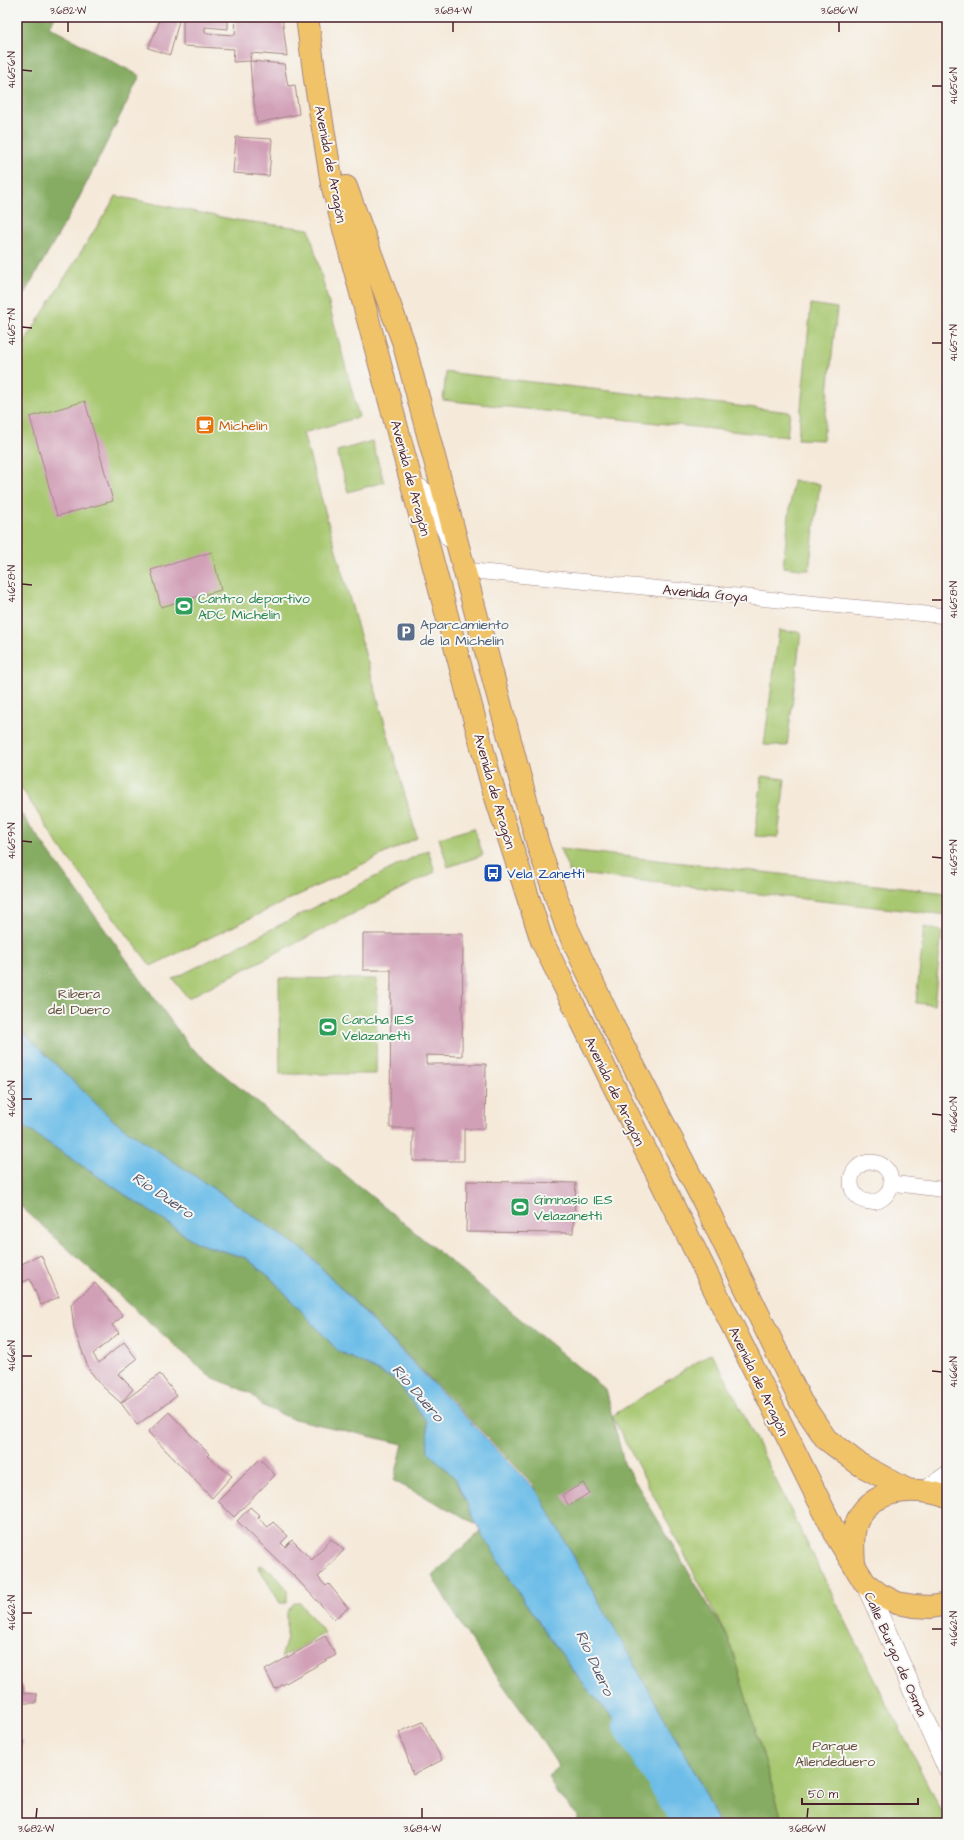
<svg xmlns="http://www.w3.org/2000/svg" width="964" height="1840" font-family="'Architects Daughter',sans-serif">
	<rect width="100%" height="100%" fill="#f6f6f2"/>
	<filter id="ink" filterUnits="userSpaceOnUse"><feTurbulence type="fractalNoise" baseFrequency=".025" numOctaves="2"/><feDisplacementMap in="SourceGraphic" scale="8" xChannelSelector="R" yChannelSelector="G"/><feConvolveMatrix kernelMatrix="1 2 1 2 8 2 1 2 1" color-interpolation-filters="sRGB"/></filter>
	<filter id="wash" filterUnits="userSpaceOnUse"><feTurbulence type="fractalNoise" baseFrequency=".012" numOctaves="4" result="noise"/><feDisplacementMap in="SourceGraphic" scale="16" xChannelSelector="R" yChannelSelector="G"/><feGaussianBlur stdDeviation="0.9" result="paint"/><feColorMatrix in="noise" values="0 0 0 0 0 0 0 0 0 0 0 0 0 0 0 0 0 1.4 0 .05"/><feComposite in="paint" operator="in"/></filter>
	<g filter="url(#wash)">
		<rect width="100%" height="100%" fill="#f5e9d9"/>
		<path fill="#a7c76f" stroke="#78734d" d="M 116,196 L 236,220 L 309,229 L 359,417 L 303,433 L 417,838 L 151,966 L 59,846 L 17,781 L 17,354 Z
			M 811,304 L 837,308 L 823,440 L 798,439 Z
			M 446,372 L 790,412 L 787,437 L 443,400 Z
			M 372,441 L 384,482 L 348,492 L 337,451 Z
			M 793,481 L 820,484 L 809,570 L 783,567 Z
			M 779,631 L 801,632 L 787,746 L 764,745 Z
			M 762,776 L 785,779 L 778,837 L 755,836 Z
			M 474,828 L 483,855 L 448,867 L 439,838 Z
			M 560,849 L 947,893 L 947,915 L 570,873 Z
			M 428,850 L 435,872 L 188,998 L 173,979 Z
			M 924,927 L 942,931 L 934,1005 L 916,1003 Z
			M 279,978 L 377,979 L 376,1074 L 280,1074 Z
			M 711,1353 L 725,1377 L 835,1600 L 947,1823 L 783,1823 L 729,1640 L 612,1416 Z
			M 261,1565 L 275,1575 L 287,1589 L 287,1603 L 280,1603 L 258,1566 Z
			M 294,1603 L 300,1603 L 325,1633 L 281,1658 L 287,1638 L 287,1612 Z"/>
		<path fill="#85ac62" stroke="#686646" d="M 20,17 L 55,17 L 49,27 L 140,76 L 76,204 L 17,306 L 17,21 Z
			M 17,808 L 189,1046 L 605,1389 L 624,1463 L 729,1640 L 783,1823 L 719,1823 L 698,1778 L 533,1484 L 305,1251 L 114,1121 L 17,1027 Z
			M 17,1122 L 197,1243 L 246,1258 L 271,1278 L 338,1351 L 396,1380 L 427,1422 L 428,1452 L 455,1478 L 477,1524 L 394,1481 L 403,1444 L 290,1418 L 261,1405 L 252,1394 L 209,1376 L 17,1203 Z
			M 480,1531 L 524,1601 L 580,1680 L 645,1756 L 681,1813 L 685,1823 L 577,1823 L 577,1815 L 557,1794 L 548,1776 L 559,1767 L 531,1724 L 468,1636 L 432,1576 Z"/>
		<path fill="#6dbde8" stroke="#5c6e8a" d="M 17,1027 L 114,1121 L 305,1251 L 537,1491 L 698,1778 L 719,1823 L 685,1823 L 681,1813 L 645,1756 L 580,1680 L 524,1601 L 480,1531 L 455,1478 L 428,1452 L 427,1422 L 396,1380 L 338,1351 L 271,1278 L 246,1258 L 197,1243 L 17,1122 Z"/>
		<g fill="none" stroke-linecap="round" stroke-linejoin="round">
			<path stroke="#6dbde8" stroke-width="28" d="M 627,1726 L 681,1813 L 685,1823"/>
		</g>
		<g id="blocks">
			<path fill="#d1a0b7" d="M 159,17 L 180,17 L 170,55 L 148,48 L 158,26 Z
				M 183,17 L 204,18 L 204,17 L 228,17 L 228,29 L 205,27 L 205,33 L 235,35 L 236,17 L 282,17 L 287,56 L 251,53 L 250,61 L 233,62 L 234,49 L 183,46 Z
				M 250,61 L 284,64 L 288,86 L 295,85 L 299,114 L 257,123 L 252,88 Z
				M 236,137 L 272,139 L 269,176 L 233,173 Z
				M 85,401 L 113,501 L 57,516 L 30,417 Z
				M 212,552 L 221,590 L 161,607 L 151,570 Z
				M 363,934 L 463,934 L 462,1056 L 426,1055 L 426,1064 L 486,1064 L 485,1129 L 464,1129 L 464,1161 L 413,1161 L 413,1128 L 390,1128 L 391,970 L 363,970 Z
				M 467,1181 L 576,1183 L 573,1233 L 466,1232 Z
				M 41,1255 L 59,1297 L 41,1305 L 30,1279 L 20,1283 L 17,1275 L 17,1266 Z
				M 95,1283 L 123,1316 L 112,1325 L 119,1333 L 93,1354 L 99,1363 L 124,1342 L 137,1359 L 118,1374 L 133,1389 L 121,1403 L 103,1387 L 89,1370 L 74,1329 L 71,1304 Z
				M 160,1374 L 177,1396 L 137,1425 L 121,1403 Z
				M 169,1412 L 209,1454 L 207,1456 L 232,1476 L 212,1498 L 148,1432 Z
				M 260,1459 L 275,1475 L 234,1517 L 218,1501 Z
				M 583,1483 L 589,1493 L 569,1506 L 562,1495 Z
				M 250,1507 L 260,1516 L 258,1518 L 268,1527 L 273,1522 L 288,1536 L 281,1543 L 285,1547 L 292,1540 L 312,1560 L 331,1539 L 344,1550 L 318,1577 L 326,1586 L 329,1584 L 348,1608 L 334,1619 L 295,1577 L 237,1521 Z
				M 325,1636 L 336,1655 L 275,1689 L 265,1670 Z
				M 17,1685 L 23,1685 L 23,1693 L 37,1694 L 36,1703 L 17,1703 Z
				M 423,1722 L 442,1760 L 413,1775 L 399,1732 Z
				M 17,1739 L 23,1741 L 20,1753 L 17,1752 Z"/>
		</g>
	</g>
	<g filter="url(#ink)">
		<use href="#blocks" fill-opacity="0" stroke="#a08482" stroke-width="1"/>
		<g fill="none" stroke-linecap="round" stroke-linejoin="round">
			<defs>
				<path id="minor" d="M 413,486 L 421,487 L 426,491 L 448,539
					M 460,564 L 463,570 L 947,616
					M851 1182a20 20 0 1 1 40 0a20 20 0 1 1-40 0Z
					M 891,1183 L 947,1190
					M 923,1490 L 947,1473"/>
				<path id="tertiary" d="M 865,1583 L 947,1768"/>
				<path id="trunk" d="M 307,17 L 315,79 L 332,184 L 492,785 L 542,941 L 838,1539 L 865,1583 L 879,1594 L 897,1603 L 914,1606 L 931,1607 L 947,1604
					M 346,187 L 403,341 L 538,845 L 567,928 L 612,1024 L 703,1200 L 801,1402 L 826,1439 L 859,1464 L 909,1491
					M 854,1564 C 853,1551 852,1539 855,1527 C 866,1488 916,1485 947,1497"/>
			</defs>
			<use href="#minor" stroke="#a08482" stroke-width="16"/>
			<use href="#tertiary" stroke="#a08482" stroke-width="20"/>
			<use href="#trunk" stroke="#a08482" stroke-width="24"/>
			<use href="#minor" stroke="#fff" stroke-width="15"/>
			<use href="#tertiary" stroke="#fff" stroke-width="19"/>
			<use href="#trunk" stroke="#f1c369" stroke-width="22"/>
		</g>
	</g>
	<path fill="none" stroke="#4a1f2b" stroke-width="1.5" d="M 68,32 L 68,22M 453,32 L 453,22M 839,32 L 839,22M 22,70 L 32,71M 932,86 L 942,86M 22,327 L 32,328M 932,343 L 942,343M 22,584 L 32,585M 932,600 L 942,600M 22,841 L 32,842M 932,857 L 942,858M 22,1099 L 32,1099M 932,1114 L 942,1115M 22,1356 L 32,1356M 932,1371 L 942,1372M 22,1613 L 32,1613M 932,1629 L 942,1629M 36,1818 L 37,1808M 422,1818 L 422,1808M 807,1818 L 808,1808"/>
	<defs>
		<symbol id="cafe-square" viewBox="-11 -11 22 22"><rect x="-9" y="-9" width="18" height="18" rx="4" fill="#e8710a" stroke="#f6f6f2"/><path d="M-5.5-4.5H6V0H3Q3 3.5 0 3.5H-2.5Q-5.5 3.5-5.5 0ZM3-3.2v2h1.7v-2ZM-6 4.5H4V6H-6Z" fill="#fff"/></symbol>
		<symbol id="stadium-square" viewBox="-11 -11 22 22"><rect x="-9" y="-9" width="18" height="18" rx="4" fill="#2e9e5b" stroke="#f6f6f2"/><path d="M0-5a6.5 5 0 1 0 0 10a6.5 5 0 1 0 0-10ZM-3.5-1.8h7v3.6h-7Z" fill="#fff"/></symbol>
		<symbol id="parking-square" viewBox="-11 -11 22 22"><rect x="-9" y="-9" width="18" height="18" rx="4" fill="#5c6f8a" stroke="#f6f6f2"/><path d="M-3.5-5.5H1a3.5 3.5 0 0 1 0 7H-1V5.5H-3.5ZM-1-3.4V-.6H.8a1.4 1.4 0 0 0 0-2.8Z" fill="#fff"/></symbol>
		<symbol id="bus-square" viewBox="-11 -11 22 22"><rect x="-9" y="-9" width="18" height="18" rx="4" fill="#1a4fb4" stroke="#f6f6f2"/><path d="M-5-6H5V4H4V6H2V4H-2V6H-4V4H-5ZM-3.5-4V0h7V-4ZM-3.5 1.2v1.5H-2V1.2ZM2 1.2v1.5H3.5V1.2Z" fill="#fff"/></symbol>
	</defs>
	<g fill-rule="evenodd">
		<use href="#cafe-square" x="194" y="414" width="22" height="22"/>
		<use href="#stadium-square" x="173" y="595" width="22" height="22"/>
		<use href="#parking-square" x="395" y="621" width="22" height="22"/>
		<use href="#bus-square" x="482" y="862" width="22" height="22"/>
		<use href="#stadium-square" x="317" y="1016" width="22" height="22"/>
		<use href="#stadium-square" x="509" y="1196" width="22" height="22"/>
	</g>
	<g text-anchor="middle" stroke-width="4" stroke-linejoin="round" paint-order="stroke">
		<g font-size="14" fill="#4a1f2b" stroke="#f6f6f2">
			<text transform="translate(331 164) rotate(79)" y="5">Avenida de Aragón</text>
			<text transform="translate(411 478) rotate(75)" y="5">Avenida de Aragón</text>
			<text transform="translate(705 593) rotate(5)" y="5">Avenida Goya</text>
			<text transform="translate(495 791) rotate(74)" y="5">Avenida de Aragón</text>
			<text transform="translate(615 1091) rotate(64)" y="5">Avenida de Aragón</text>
			<text transform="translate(759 1381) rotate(64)" y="5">Avenida de Aragón</text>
			<text transform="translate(896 1654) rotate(66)" y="5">Calle Burgo de Osma</text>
		</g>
		<g font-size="14" fill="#c56008" stroke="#f6f6f2" text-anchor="start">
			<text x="219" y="430">Michelin</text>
		</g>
		<g font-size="14" fill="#27864d" stroke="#f6f6f2" text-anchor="start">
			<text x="198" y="603">Cantro deportivo<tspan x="198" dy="16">ADC Michelin</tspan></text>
			<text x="342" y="1024">Cancha IES<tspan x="342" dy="16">Velazanetti</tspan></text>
			<text x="534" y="1204">Gimnasio IES<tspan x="534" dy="16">Velazanetti</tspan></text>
		</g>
		<g font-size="14" fill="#4e5e75" stroke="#f6f6f2" text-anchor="start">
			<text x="420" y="629">Aparcamiento<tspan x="420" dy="16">de la Michelín</tspan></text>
		</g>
		<g font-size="14" fill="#164399" stroke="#f6f6f2" text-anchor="start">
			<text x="507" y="878">Vela Zanetti</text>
		</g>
		<g font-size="14" fill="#66513f" stroke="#f6f6f2">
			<text x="79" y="998">Ribera<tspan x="79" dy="16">del Duero</tspan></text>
			<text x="835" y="1750">Parque<tspan x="835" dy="16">Allendeduero</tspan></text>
		</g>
		<g font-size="15" font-style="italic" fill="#56566d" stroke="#f6f6f2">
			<text transform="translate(163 1195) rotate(34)" y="5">Río Duero</text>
			<text transform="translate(418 1393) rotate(49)" y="5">Río Duero</text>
			<text transform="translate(595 1663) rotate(65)" y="5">Río Duero</text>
		</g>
	</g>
	<rect width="964" height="1840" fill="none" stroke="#f6f6f2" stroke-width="44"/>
	<path d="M802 1798v6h116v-6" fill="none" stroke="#4a1f2b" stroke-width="2"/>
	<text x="808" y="1798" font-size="12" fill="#4a1f2b" stroke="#f6f6f2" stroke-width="3" paint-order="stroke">50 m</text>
	<rect x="22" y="22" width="920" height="1796" fill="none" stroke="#4a1f2b" stroke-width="1.5"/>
	<g font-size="10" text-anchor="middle" fill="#4a1f2b">
		<text x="68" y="14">3.682°W</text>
		<text x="453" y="14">3.684°W</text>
		<text x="839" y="14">3.686°W</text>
		<text transform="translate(11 70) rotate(-90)" y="4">41.656°N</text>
		<text transform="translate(953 86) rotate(-90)" y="4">41.656°N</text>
		<text transform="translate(11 327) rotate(-90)" y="4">41.657°N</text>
		<text transform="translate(953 343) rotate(-90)" y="4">41.657°N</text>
		<text transform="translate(11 584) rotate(-90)" y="4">41.658°N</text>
		<text transform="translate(953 600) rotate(-90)" y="4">41.658°N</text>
		<text transform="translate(11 841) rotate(-90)" y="4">41.659°N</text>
		<text transform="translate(953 858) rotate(-90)" y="4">41.659°N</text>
		<text transform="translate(11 1099) rotate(-90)" y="4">41.660°N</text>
		<text transform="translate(953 1115) rotate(-90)" y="4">41.660°N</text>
		<text transform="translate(11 1356) rotate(-90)" y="4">41.661°N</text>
		<text transform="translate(953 1372) rotate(-90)" y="4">41.661°N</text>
		<text transform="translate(11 1613) rotate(-90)" y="4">41.662°N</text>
		<text transform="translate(953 1629) rotate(-90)" y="4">41.662°N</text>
		<text x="36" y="1832">3.682°W</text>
		<text x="422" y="1832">3.684°W</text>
		<text x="807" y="1832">3.686°W</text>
	</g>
</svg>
